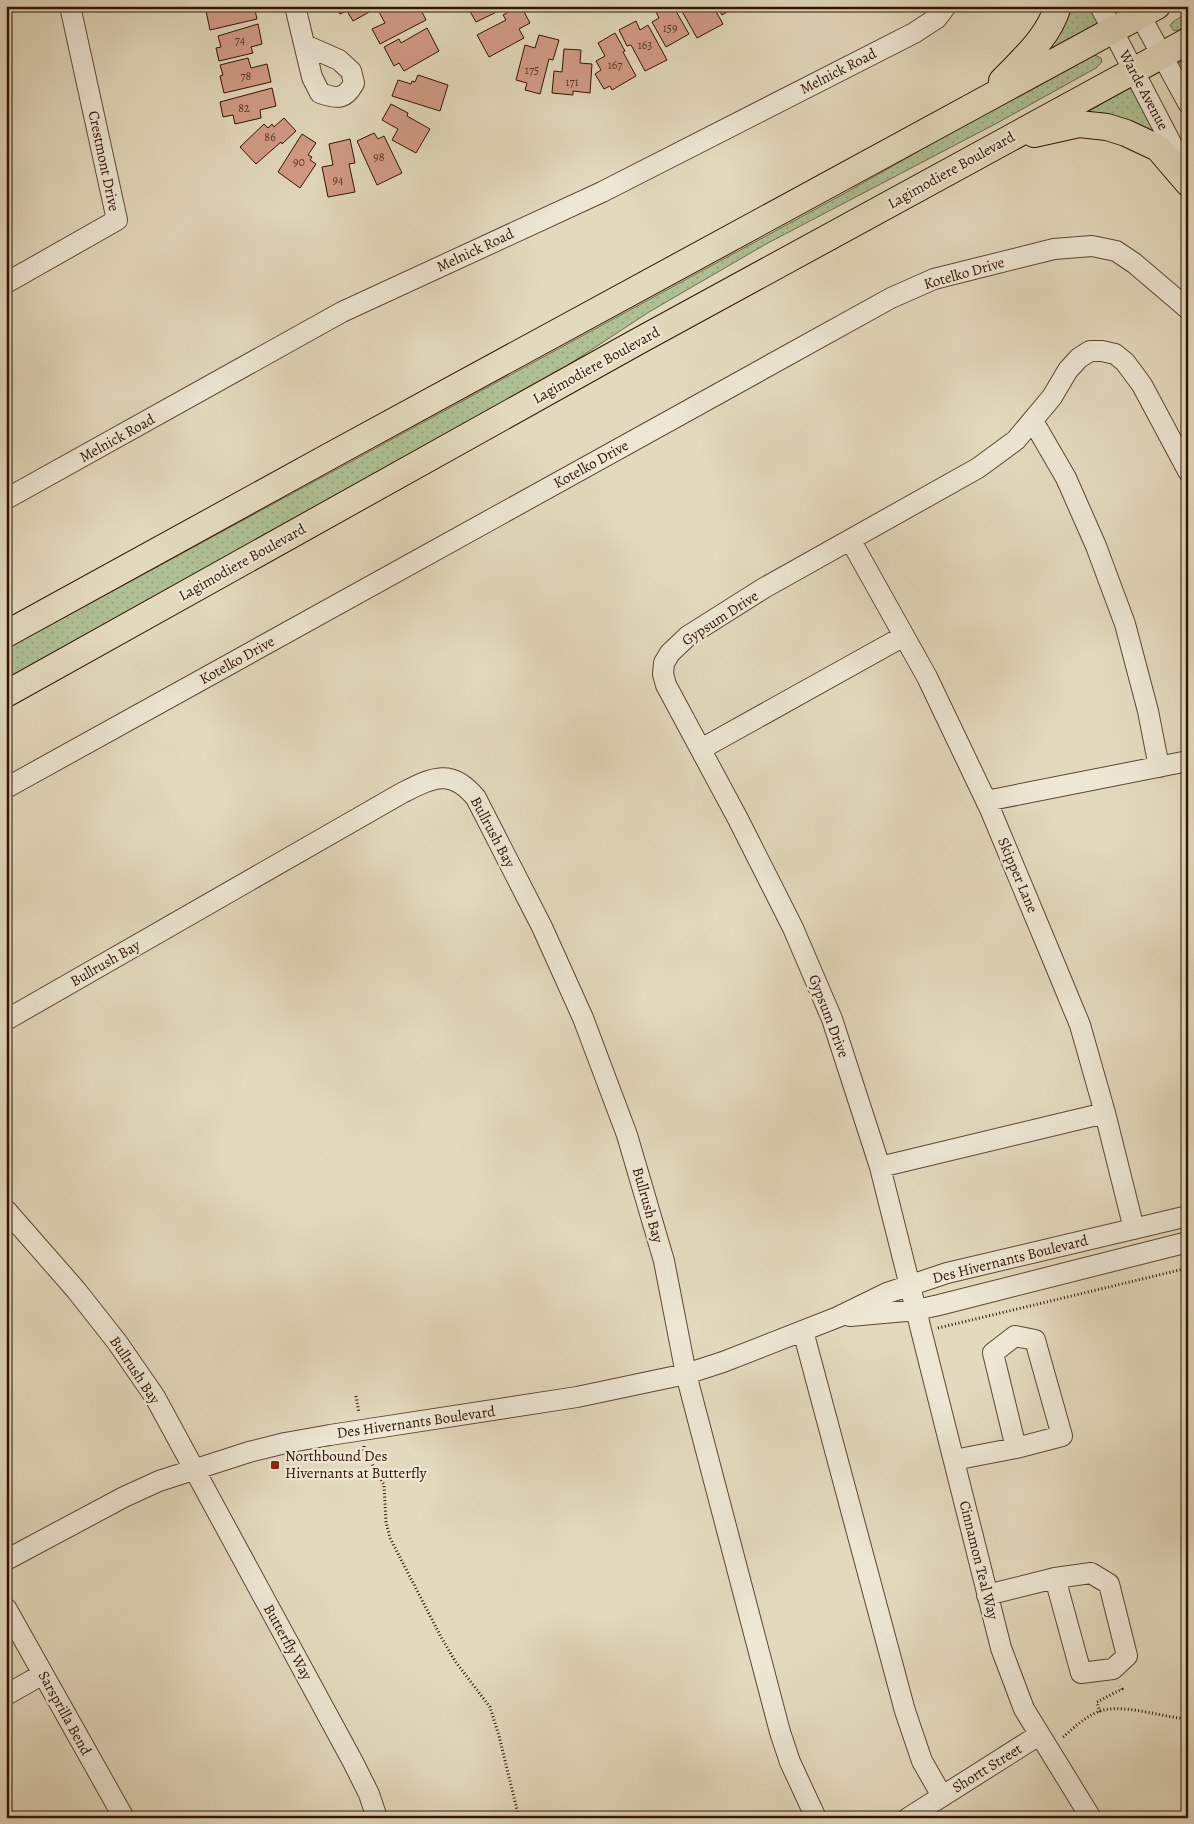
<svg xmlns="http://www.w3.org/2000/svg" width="1194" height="1824" font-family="Alegreya,serif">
	<defs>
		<pattern id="grass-dots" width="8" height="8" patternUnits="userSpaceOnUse" patternTransform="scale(1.25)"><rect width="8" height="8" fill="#afc194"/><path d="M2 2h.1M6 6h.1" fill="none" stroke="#97a57e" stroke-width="1.8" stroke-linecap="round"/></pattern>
	</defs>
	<rect width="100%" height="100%" fill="#e3dabd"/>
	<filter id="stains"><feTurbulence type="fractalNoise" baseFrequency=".004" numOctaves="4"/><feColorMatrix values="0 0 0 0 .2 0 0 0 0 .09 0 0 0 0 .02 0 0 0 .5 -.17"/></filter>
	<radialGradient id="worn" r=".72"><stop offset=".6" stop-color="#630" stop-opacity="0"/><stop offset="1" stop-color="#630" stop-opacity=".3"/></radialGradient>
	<path fill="url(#grass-dots)" stroke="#706a4c" d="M 1067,6 L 1089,6 L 1099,21 L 1098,24 L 1045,52 Z
		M 1188,13 L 1188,28 L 1174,31 L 1170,25 L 1174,21 Z
		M 1095,55 L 1101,58 L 1102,62 L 1096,68 L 999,122 L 766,244 L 649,312 L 565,367 L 6,679 L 6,649 L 847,192 L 1014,97 L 1075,64 Z
		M 1188,57 L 1188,85 L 1176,65 Z
		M 1128,88 L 1132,89 L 1160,141 L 1086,113 Z"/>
	<path fill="#d39c87" stroke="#311303" d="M 205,6 L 254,6 L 257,19 L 210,30 Z
		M 336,6 L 380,6 L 353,21 L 347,11 L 340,14 Z
		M 389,6 L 419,6 L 426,20 L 380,44 L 372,29 L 385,23 L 379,12 Z
		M 467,6 L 509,6 L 476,22 Z
		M 519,6 L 521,6 L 530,23 L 519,29 L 524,38 L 489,57 L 477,35 L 506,20 L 503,15 Z
		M 653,6 L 673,6 L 689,34 L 666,47 L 652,22 L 659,18 Z
		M 679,6 L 713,6 L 723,24 L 697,38 Z
		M 717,6 L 737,6 L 722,15 Z
		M 636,21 L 640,30 L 648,25 L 667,60 L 645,71 L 631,45 L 627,46 L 619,30 Z
		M 258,24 L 262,44 L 251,47 L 253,53 L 219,61 L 216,48 L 221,47 L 218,36 Z
		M 427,28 L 439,51 L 404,71 L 399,63 L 394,66 L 384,47 L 399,39 L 401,43 Z
		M 615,33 L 625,51 L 623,52 L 636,76 L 612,90 L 610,86 L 604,89 L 595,74 L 601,70 L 596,61 L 605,56 L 598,43 Z
		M 539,35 L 559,40 L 553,60 L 549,59 L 540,94 L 525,90 L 527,83 L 516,80 L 525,45 L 535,48 Z
		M 564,49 L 581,50 L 580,63 L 592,64 L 590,93 L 573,91 L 573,95 L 552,93 L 554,71 L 562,72 Z
		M 248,58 L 251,68 L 267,64 L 271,82 L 224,93 L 220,76 L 223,75 L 220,65 Z
		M 418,75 L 448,85 L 440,111 L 392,96 L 398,80 L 411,84 L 412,81 L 415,82 Z
		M 272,88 L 276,106 L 260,110 L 261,118 L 235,124 L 233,115 L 223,117 L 220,102 Z
		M 391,104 L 408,113 L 407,116 L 430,129 L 416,153 L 392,140 L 398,129 L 382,120 Z
		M 284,118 L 296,131 L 282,144 L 281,142 L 256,164 L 240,147 L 264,124 L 268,128 L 272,124 L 274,127 Z
		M 374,133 L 378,139 L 384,136 L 402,173 L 377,185 L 357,141 Z
		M 302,134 L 316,143 L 308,155 L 312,157 L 310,160 L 316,164 L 300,188 L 278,172 Z
		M 350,139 L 355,163 L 349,164 L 355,192 L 328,197 L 322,167 L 333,165 L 329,144 Z"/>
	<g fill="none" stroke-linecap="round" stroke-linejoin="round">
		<defs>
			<path id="minor" d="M 295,6 L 312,77 L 320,93 C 337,99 345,100 354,83 L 351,71 L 339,60 L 305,45
				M 1100,6 L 1184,168
				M 1135,6 L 1188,103
				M 6,283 L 117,220 L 70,6
				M 1033,421 L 1066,478 L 1096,546 L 1125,624 L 1148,711 L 1159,767
				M 6,499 L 342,312 L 602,192 L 914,33 L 937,18 L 946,6
				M 851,541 L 927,677 L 990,809 L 1051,955 L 1080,1025 L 1105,1113 L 1134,1229
				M 701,749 L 904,636
				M 6,788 L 891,298 L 934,279 L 1054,249 L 1092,246 L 1116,251 L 1134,263 L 1188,309
				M 986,801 L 1188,761
				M 6,1020 L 402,793 C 432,778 451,767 476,798 L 542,927 L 583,1018 L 627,1135 L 664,1261 L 686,1374 L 780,1732 L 790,1762 L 816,1818
				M 880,1167 L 1105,1113
				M 6,1210 L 76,1290 L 117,1342 L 155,1397 L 353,1762 L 369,1794 L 377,1818
				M 850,1316 L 917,1310 L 939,1305 L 1188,1242
				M 803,1331 L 905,1711 L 922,1761 L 942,1796
				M 954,1460 L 1016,1448 L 1062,1436 L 1035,1340 L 1015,1336 L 993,1353 L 1016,1448
				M 6,1560 L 124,1497 L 159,1481 L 249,1452 L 285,1443 L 330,1435 L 577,1397 L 686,1374 L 723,1362 L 838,1317 L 887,1293 L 947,1273 L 1188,1216
				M 987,1595 L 1055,1578 L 1091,1573 L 1109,1584 L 1127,1656 L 1113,1669 L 1081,1673 L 1055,1578
				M 6,1608 L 124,1818
				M 6,1695 L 43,1674
				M 908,1818 L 1039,1735
				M 1091,1818 L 1024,1709 L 1001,1648 L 880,1167 L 832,1019 L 793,928 L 738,819 L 666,685 L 663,674 L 664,663 L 670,653 L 688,636 L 764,588 L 978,468 L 1016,440 L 1052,397 L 1068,370 L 1079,358 L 1090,351 L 1102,351 L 1115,354 L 1125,362 L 1142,385 L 1188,471"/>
			<path id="major" d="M 1002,81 C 1024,58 1048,38 1058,6
				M 1034,134 L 1079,124 L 1107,127 L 1126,133 L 1158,148 L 1188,183
				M 6,634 L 330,456 L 1157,6
				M 6,694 L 635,343 L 1188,41"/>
		</defs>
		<use href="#minor" stroke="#5e4532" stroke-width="22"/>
		<use href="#major" stroke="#311303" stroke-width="28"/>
		<path stroke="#311303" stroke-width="3" stroke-dasharray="1 2.5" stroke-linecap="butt" d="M 938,1328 L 1188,1268
			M 356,1396 L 359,1413
			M 364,1446 L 364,1450 L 384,1485 L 386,1522 L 390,1538 L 441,1637 L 455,1661 L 490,1707 L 499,1736 L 519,1818
			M 1100,1712 L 1097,1702 L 1122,1689 L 1120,1686
			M 1063,1737 C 1076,1726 1092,1710 1110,1709 C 1136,1707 1162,1717 1188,1719"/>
		<use href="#minor" stroke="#ede7d4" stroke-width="20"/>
		<use href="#major" stroke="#e3dabd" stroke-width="26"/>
	</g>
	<rect fill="#8f2418" stroke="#ede7d4" stroke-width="2" x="270" y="1460" width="10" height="10" rx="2.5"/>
	<g text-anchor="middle" stroke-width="4.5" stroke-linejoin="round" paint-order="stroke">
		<g font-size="12" fill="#5a3524">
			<text x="670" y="32">159</text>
			<text x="240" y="44">74</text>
			<text x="645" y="49">163</text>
			<text x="615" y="69">167</text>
			<text x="532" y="74">175</text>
			<text x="246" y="80">78</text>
			<text x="572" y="86">171</text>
			<text x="244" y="112">82</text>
			<text x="270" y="141">86</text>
			<text x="379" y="161">98</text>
			<text x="299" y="166">90</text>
			<text x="338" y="184">94</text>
		</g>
		<g font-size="15" fill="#311303" stroke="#ede7d4">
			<text transform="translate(838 71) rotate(-27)" y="5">Melnick Road</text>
			<text transform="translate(1144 90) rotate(62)" y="5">Warde Avenue</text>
			<text transform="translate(104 161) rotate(78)" y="5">Crestmont Drive</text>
			<text transform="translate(951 170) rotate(-29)" y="5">Lagimodiere Boulevard</text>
			<text transform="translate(475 250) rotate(-25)" y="5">Melnick Road</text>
			<text transform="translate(964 273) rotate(-16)" y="5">Kotelko Drive</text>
			<text transform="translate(596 365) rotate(-29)" y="5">Lagimodiere Boulevard</text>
			<text transform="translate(117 438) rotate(-29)" y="5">Melnick Road</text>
			<text transform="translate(591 464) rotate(-29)" y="5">Kotelko Drive</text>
			<text transform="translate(242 562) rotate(-29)" y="5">Lagimodiere Boulevard</text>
			<text transform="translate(720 618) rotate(-33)" y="5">Gypsum Drive</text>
			<text transform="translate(237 660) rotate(-29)" y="5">Kotelko Drive</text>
			<text transform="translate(493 832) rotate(62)" y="5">Bullrush Bay</text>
			<text transform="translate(1018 875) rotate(67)" y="5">Skipper Lane</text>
			<text transform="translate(105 963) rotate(-30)" y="5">Bullrush Bay</text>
			<text transform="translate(829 1016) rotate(69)" y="5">Gypsum Drive</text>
			<text transform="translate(648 1205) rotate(74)" y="5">Bullrush Bay</text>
			<text transform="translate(1010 1259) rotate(-14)" y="5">Des Hivernants Boulevard</text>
			<text transform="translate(135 1370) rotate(56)" y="5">Bullrush Bay</text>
			<text transform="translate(416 1422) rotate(-8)" y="5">Des Hivernants Boulevard</text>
			<text transform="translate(979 1560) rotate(76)" y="5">Cinnamon Teal Way</text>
			<text transform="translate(288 1642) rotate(61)" y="5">Butterfly Way</text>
			<text transform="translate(65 1713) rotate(61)" y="5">Sarsprilla Bend</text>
			<text transform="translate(987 1768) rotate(-32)" y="5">Shortt Street</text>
		</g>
		<g font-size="15" fill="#311303" stroke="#ede7d4" text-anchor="start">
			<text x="285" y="1461">Northbound Des<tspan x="285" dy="17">Hivernants at Butterfly</tspan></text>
		</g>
	</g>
	<rect width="1194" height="1824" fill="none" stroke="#e3dabd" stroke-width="25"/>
	<rect x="8" y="8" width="1179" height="1809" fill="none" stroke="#311303" stroke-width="2.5"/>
	<rect x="12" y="12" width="1169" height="1799" fill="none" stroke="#311303"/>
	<rect width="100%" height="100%" filter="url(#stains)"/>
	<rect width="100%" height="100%" fill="url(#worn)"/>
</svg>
